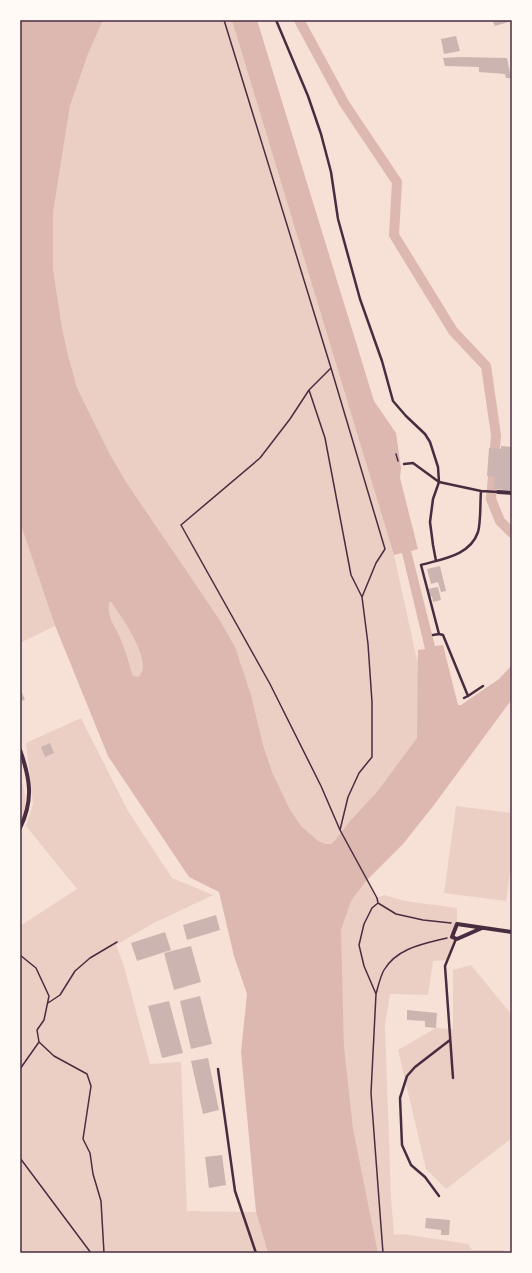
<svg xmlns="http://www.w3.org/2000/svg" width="532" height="1273" font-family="Quicksand,sans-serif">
	<rect width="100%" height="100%" fill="#f7e1d7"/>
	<path fill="#ebcfc5" d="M 103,20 L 241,20 L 394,555 L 417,660 L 425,659 L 417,738 L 396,774 L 331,844 L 326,844 L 310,838 L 116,667 L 73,376 L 62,328 L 53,268 L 53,213 L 70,106 L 88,54 Z
		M 20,522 L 55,626 L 20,643 Z
		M 81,718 L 128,811 L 172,878 L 213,895 L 152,924 L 116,945 L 124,966 L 150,1064 L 181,1062 L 187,1211 L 256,1212 L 268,1253 L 20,1253 L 20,926 L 77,889 L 26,826 L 33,804 L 26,743 Z
		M 20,776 C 24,790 30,806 20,819 Z
		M 456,806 L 512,813 L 512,859 L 506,901 L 444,893 Z
		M 367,880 L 377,898 L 384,895 L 405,901 L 457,908 L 457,924 L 452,936 L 457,939 L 448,960 L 433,961 L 428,995 L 390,994 L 385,1026 L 391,1197 L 394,1235 L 403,1234 L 468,1244 L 472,1250 L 504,1250 L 506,1253 L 378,1253 L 353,1128 L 344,1046 L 341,955 L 341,930 L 345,916 L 351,901 Z
		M 471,965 L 512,1015 L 512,1138 L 446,1189 L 426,1169 L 398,1050 L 436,1028 L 453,1029 L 453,970 Z"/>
	<path fill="#dcb8b0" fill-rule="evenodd" d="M 20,20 L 103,20 L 88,54 L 70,106 L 53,213 L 53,268 L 62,328 L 69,359 L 77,388 L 109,453 L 126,482 L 219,619 L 235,647 L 251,695 L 263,745 L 272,772 L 290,810 L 301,826 L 318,841 L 326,844 L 331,844 L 336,839 L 351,820 L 377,792 L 417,738 L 418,650 L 425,649 L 402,553 L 394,555 L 232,20 L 257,20 L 374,401 L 396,433 L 401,468 L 400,478 L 418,549 L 411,551 L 435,646 L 443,645 L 458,705 L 461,705 L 499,679 L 512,665 L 512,699 L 434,805 L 403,844 L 367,880 L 351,901 L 341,930 L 344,1046 L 353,1128 L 378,1253 L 268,1253 L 256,1212 L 241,1052 L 247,994 L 234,956 L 219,892 L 189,877 L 108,756 L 54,623 L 20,522 ZM 109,602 L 111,602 C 120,614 156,665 138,677 L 133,676 C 129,664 126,652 121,640 C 115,625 107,620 109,602 Z"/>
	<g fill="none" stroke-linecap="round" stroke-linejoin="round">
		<path stroke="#dcb8b0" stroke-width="10" d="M 299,20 L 344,103 L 397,182 L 394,235 L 453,331 L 486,366 L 496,435 L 495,448
			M 493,477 L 491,499 L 500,521 L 512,533"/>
	</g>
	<path fill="#ccb4b1" d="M 501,20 L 512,20 L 512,21 L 495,26 L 493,22 Z
		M 456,36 L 460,51 L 444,54 L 441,39 Z
		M 460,57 L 507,58 L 511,78 L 506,78 L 505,74 L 479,72 L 479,67 L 445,66 L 443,58 Z
		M 501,446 L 512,447 L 512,491 L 494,489 L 495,477 L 487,476 L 489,448 L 501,449 Z
		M 440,566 L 446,591 L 441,592 L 438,582 L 431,584 L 427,569 Z
		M 438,587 L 441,600 L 433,602 L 432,596 L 430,597 L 428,589 Z
		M 20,688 L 25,700 L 20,701 Z
		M 50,743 L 54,753 L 45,757 L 41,747 Z
		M 216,915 L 220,930 L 187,940 L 183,925 Z
		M 165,932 L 171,950 L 137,961 L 131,943 Z
		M 191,946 L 201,982 L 174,990 L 164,953 Z
		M 200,996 L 212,1044 L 191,1049 L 180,1001 Z
		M 169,1001 L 183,1053 L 162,1058 L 148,1006 Z
		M 407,1010 L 437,1013 L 436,1028 L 425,1027 L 425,1021 L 407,1020 Z
		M 208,1058 L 219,1110 L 203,1114 L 191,1061 Z
		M 222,1155 L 226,1185 L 209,1188 L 205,1157 Z
		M 426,1218 L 450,1220 L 449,1235 L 441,1235 L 441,1230 L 425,1228 Z"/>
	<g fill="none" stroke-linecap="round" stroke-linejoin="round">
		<path stroke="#4a2c40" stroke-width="1.5" d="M 224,20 L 331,368 L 385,549 L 376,563 L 362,597
			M 309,390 L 325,438 L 351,575 L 362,597 L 368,644 L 372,702 L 372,757 L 359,773 L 348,797 L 340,830 L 321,786 L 270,684 L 181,525 L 260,458 L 290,419 Z
			M 309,390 L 331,368
			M 396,454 L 398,461
			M 340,830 L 377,898 L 378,903 L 396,914 L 423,920 L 451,923
			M 378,903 L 372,908 L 364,924 L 359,945 L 364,966 L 376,994 C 378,987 380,977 384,970 C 397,948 423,944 447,938
			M 20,955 L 36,968 L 49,996 L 44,1020 L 37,1030 L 39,1042 L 20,1069
			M 376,994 L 371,1093 L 383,1253
			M 48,1003 L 60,995 L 75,971 L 90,958 L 117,942
			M 39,1042 L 54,1056 L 87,1074 L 91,1086 L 83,1139 L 90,1153 L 93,1174 L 101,1201 L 104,1253
			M 20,1158 L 91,1253"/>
		<path stroke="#4a2c40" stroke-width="2.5" d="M 276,20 L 308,96 L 321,134 L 331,172 L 338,219 L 360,299 L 382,361 L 393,401 L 406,416 L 425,434 L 430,442 L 438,467 L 439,482 L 433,499 L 430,522 L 433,545 L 436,561
			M 404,464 L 413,463 L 439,482 L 481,491 L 498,492
			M 481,491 C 480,502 481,522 478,532 C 470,556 441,559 421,565 L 439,634 L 443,635 L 468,696 L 483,686
			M 433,635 L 439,634
			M 464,698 L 468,696
			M 218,1069 L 235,1191 L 256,1253
			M 453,1078 L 445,966 L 456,939
			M 439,1196 L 425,1177 L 411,1165 L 402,1145 L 400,1098 L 407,1076 L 415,1067 L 450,1040"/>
		<path stroke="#4a2c40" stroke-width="4" d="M 498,492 L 512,493
			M 20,750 C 30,778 34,800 20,828
			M 482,928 L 457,939 L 452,937 L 457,924 L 512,932"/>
	</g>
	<rect width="532" height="1273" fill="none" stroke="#fffaf5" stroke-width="42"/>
	<rect x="21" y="21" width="490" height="1231" fill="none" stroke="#4a2c40" stroke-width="1.5"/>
</svg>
